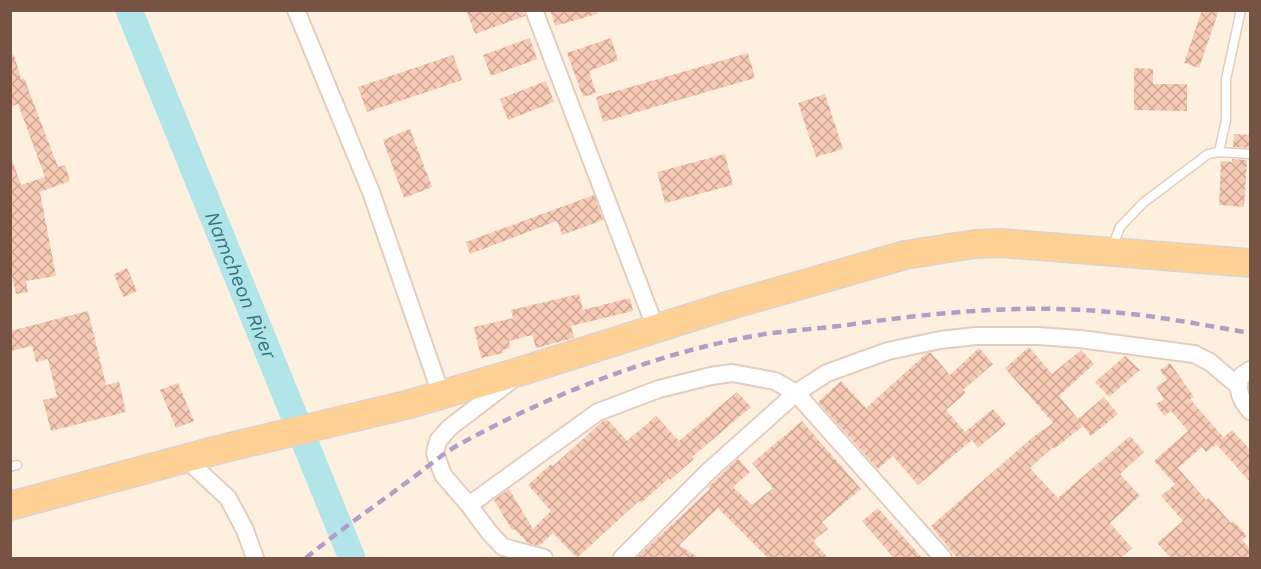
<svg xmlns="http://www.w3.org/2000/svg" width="1261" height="569" font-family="'Work Sans',sans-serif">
	<defs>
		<pattern id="building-cross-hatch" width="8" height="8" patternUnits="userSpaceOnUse" patternTransform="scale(1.5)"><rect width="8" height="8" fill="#f7cab4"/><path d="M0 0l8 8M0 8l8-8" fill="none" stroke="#cda794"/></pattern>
	</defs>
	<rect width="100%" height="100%" fill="#fef0df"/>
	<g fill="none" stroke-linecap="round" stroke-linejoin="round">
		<path stroke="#b2e5e9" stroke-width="27" id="s1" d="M 129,10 L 352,558"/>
	</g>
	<path fill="url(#building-cross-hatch)" d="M 466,10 L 524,10 L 525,16 L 475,34 Z
		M 550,10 L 597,10 L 597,14 L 555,26 Z
		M 1202,10 L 1219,10 L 1199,68 L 1184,63 Z
		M 530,38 L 537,59 L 491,76 L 483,55 Z
		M 611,38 L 618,60 L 589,71 L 596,93 L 583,97 L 567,53 Z
		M 748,53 L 755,78 L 603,122 L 596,97 Z
		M 14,55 L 21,79 L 24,78 L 58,167 L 65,165 L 70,181 L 40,192 L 56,276 L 26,281 L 28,292 L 16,294 L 10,267 L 10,160 L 12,160 L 21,185 L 45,177 L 18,104 L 10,107 L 10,56 Z
		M 453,55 L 462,80 L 367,112 L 358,87 Z
		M 1134,68 L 1153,69 L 1153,84 L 1187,84 L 1187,111 L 1134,110 Z
		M 546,81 L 554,102 L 508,120 L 500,99 Z
		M 825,94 L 843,149 L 816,157 L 798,103 Z
		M 410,129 L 432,187 L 404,198 L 383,140 Z
		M 1234,134 L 1251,135 L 1251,148 L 1233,147 Z
		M 725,154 L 733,185 L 665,203 L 657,172 Z
		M 1232,159 L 1247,160 L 1244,207 L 1219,205 L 1221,161 L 1232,162 Z
		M 594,195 L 603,220 L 562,235 L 557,221 L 470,254 L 466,242 Z
		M 127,268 L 137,291 L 123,297 L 114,274 Z
		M 579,294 L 583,310 L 630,298 L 633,311 L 571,326 L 574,338 L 536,348 L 532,335 L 509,341 L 510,348 L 502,350 L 503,353 L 481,358 L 474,327 L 513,318 L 511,310 Z
		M 88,311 L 106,385 L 119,382 L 126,412 L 51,431 L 43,400 L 57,397 L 48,359 L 36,362 L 32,346 L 10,351 L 10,331 Z
		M 1029,347 L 1052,374 L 1081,350 L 1094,364 L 1059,396 L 1078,419 L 1104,397 L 1118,414 L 1091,436 L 1083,426 L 1054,449 L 1053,447 L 1030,468 L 1058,498 L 1130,436 L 1144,452 L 1120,474 L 1140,496 L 1110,523 L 1132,548 L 1121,558 L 957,558 L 931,526 L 1033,437 L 1053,423 L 1005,368 Z
		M 979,348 L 993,364 L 963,390 L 966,393 L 946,410 L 965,432 L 993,409 L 1006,424 L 978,448 L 972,440 L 918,485 L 893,456 L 878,469 L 818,402 L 841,381 L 866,408 L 927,353 L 931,353 L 950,375 Z
		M 1125,356 L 1140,370 L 1109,397 L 1095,382 Z
		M 1170,363 L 1194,397 L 1190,399 L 1224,438 L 1206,452 L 1202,447 L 1178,468 L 1206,500 L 1209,498 L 1231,523 L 1233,521 L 1247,536 L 1242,540 L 1251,550 L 1251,558 L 1171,558 L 1157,543 L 1183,521 L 1161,496 L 1175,484 L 1154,461 L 1188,431 L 1171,411 L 1164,416 L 1156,404 L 1164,399 L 1156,387 L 1167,380 L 1160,370 Z
		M 178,383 L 194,421 L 176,428 L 160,390 Z
		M 737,392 L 751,407 L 692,457 L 694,459 L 670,480 L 669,478 L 641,503 L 639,501 L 577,558 L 553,533 L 539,546 L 528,543 L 514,529 L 512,530 L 494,500 L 509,489 L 533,529 L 551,511 L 528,485 L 551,464 L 553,466 L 603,421 L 608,420 L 627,441 L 656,416 L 679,441 Z
		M 802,421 L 861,489 L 822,522 L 828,529 L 813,541 L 828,558 L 768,558 L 718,508 L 679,545 L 699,558 L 636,558 L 710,489 L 708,487 L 738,459 L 750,472 L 733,487 L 752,505 L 773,488 L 752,463 Z
		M 1232,430 L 1251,451 L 1251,483 L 1216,444 Z
		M 878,508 L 922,558 L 894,558 L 862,521 Z"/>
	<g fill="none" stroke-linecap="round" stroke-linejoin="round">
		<defs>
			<path id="service" d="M 1219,152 L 1226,120 L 1226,79 L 1241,10
				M 1112,248 L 1120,227 L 1143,203 L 1208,154 L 1219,152 L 1250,154
				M 10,467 L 17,465"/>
			<path id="minor" d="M 296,10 L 371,192 L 441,394
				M 534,10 L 656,329
				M 1250,370 L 1241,376 C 1236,391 1241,400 1250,411
				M 512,380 L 449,428 L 438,441 L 435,453 L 443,475 L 469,505 L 489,532 L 503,547 L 544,558
				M 186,459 L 228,498 L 245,530 L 255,558
				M 469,505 L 598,412 L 659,389 L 711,376 L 732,373 L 775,381 L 796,393 L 943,558
				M 622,558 L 710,470 L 796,393 L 827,373 L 888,351 L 940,340 L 975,336 L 1038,336 L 1080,339 L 1194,354 L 1210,362 L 1238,386"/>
			<path id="primary" d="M 10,506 L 221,449 L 410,404 L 525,370 L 724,307 L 905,255 L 975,244 L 1001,243 L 1250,263"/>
		</defs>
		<use href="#service" stroke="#e5cdbd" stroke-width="11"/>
		<use href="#minor" stroke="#e5cdbd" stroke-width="20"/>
		<use href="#primary" stroke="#dcd2ce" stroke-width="30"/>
		<use href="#service" stroke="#fff" stroke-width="8"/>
		<use href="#minor" stroke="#fff" stroke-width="16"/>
		<use href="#primary" stroke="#ffd195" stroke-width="27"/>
		<path stroke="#b19dc8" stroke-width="4.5" stroke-dasharray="9 6" stroke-linecap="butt" d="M 306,558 C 337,532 371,509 403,485 C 422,472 440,455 460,444 C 551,394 652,355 753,336 C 787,330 820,329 854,324 C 939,312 1025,304 1111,312 C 1158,316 1204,325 1250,333"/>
	</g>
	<g text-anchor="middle" stroke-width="6" stroke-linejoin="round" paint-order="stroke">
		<g font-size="20" font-style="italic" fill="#36777e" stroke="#fff4e7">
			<text dy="7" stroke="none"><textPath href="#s1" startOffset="297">Namcheon River</textPath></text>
		</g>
	</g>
	<rect width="1261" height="569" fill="none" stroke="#775344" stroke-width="24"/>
</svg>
